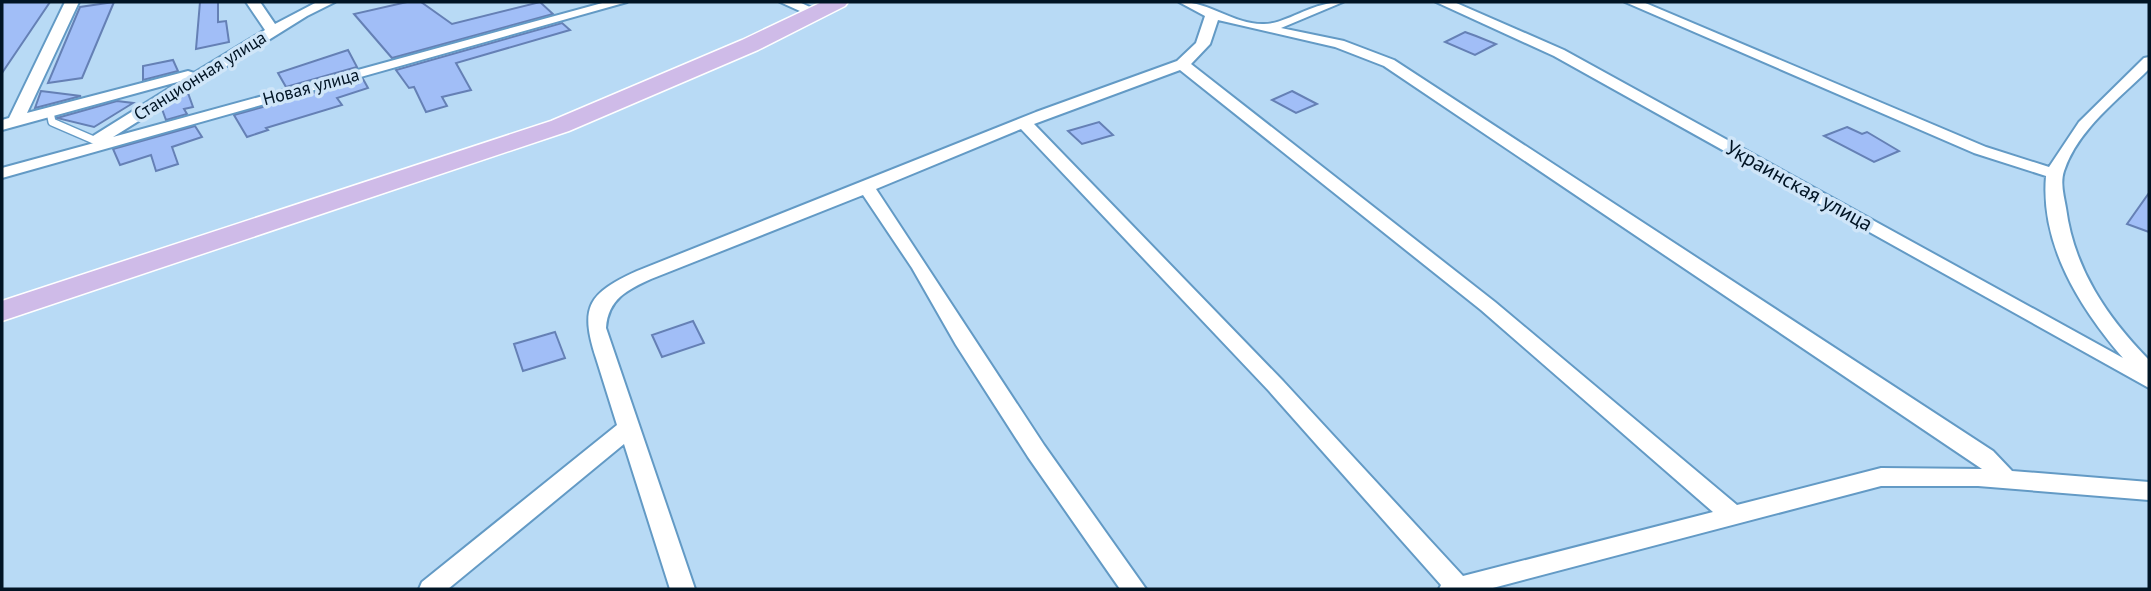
<svg xmlns="http://www.w3.org/2000/svg" width="2151" height="591" font-family="'PT Sans',sans-serif">
	<rect width="100%" height="100%" fill="#b8daf5"/>
	<path fill="#a1bef7" stroke="#6580b5" stroke-width="2" d="M 2,2 L 50,2 L 2,73 Z
		M 114,2 L 82,78 L 48,83 L 80,7 Z
		M 200,2 L 218,2 L 218,22 L 226,21 L 229,42 L 196,49 Z
		M 407,2 L 421,2 L 452,24 L 540,2 L 553,14 L 392,58 L 354,14 Z
		M 562,23 L 570,30 L 456,63 L 471,90 L 442,97 L 447,106 L 426,112 L 414,87 L 409,88 L 396,70 Z
		M 1465,32 L 1476,36 L 1496,44 L 1475,55 L 1445,42 Z
		M 348,50 L 357,67 L 286,87 L 278,73 Z
		M 173,60 L 178,71 L 143,80 L 143,66 Z
		M 363,79 L 368,88 L 337,98 L 342,105 L 266,128 L 268,130 L 247,137 L 234,115 Z
		M 41,91 L 81,96 L 35,108 Z
		M 1292,91 L 1317,104 L 1296,113 L 1272,100 Z
		M 188,93 L 193,107 L 184,109 L 187,114 L 166,120 L 162,109 Z
		M 117,101 L 133,103 L 94,127 L 57,118 Z
		M 1099,122 L 1113,135 L 1082,144 L 1068,131 Z
		M 195,126 L 202,137 L 172,147 L 178,164 L 156,171 L 151,155 L 120,165 L 113,149 Z
		M 1847,127 L 1862,134 L 1867,132 L 1899,151 L 1874,162 L 1824,136 Z
		M 2149,193 L 2149,232 L 2127,224 Z
		M 693,321 L 704,343 L 662,357 L 652,335 Z
		M 555,332 L 565,358 L 523,371 L 514,344 Z"/>
	<g fill="none" stroke-linecap="round" stroke-linejoin="round">
		<defs>
			<path id="lane" d="M 50,112 L 52,122 L 96,141"/>
			<path id="street" d="M 65,2 L 79,2 L 27,113 L 188,71 L 194,73 L 265,30 L 246,2 L 260,2 L 275,24 L 317,2 L 335,2 L 307,16 L 113,137 L 606,2 L 627,2 L 2,178 L 2,168 L 94,143 L 91,139 L 93,136 L 181,81 L 2,130 L 2,120 L 9,118 Z
				M 780,2 L 799,2 L 823,13 L 811,16 Z
				M 1179,2 C 1209,1 1234,25 1264,24 C 1287,24 1311,2 1343,2 L 1281,28 L 1344,41 L 1394,60 L 1993,451 L 2012,471 L 2149,482 L 2149,500 L 1978,486 L 1881,486 L 1489,589 L 1439,589 L 1441,585 L 1269,391 L 1021,129 L 876,189 L 1044,445 L 1146,589 L 1120,589 L 1028,457 L 956,345 L 912,268 L 863,195 L 651,279 C 627,290 608,299 606,328 L 695,589 L 670,589 L 624,444 L 448,589 L 419,589 L 422,582 L 617,425 C 610,403 603,380 596,358 C 579,306 589,293 637,271 L 1036,112 L 1177,61 L 1196,43 L 1205,16 ZM 1218,20 L 1335,47 L 1384,66 L 1982,469 L 1881,468 L 1737,505 L 1495,302 L 1191,64 L 1210,44 ZM 1180,70 L 1481,310 L 1713,512 L 1463,576 L 1283,381 L 1034,124 Z
				M 1436,2 L 1454,2 L 1564,50 L 2123,358 C 2080,308 2040,245 2046,176 L 1974,153 L 1625,2 L 1643,2 L 1986,147 L 2049,167 L 2079,122 L 2144,58 L 2149,57 L 2149,69 C 2119,99 2078,129 2064,171 C 2060,183 2064,196 2066,208 C 2074,269 2107,317 2149,360 L 2149,388 L 1554,56 Z"/>
			<path id="primary" d="M 822,2 L 848,2 L 845,6 L 758,50 L 569,131 L 2,321 L 2,301 L 551,121 L 742,40 Z"/>
		</defs>
		<use href="#lane" stroke="#639ac5" stroke-width="10"/>
		<use href="#street" stroke="#639ac5" stroke-width="4"/>
		<use href="#primary" stroke="#fff" stroke-width="3"/>
		<use href="#lane" stroke="#fff" stroke-width="7"/>
		<use href="#street" fill="#fff" fill-rule="evenodd"/>
		<use href="#primary" fill="#cfbbe8" fill-rule="evenodd"/>
	</g>
	<g text-anchor="middle" stroke-width="7" stroke-linejoin="round" paint-order="stroke">
		<g font-size="18" fill="#011424" stroke="#cfe5f8">
			<text transform="translate(200 76) rotate(-32)" y="6">Станционная улица</text>
			<text transform="translate(311 87) rotate(-15)" y="6">Новая улица</text>
		</g>
		<g font-size="21" fill="#011424" stroke="#cfe5f8">
			<text transform="translate(1799 186) rotate(29)" y="7">Украинская улица</text>
		</g>
	</g>
	<rect width="2151" height="591" fill="none" stroke="#011424" stroke-width="7"/>
</svg>
